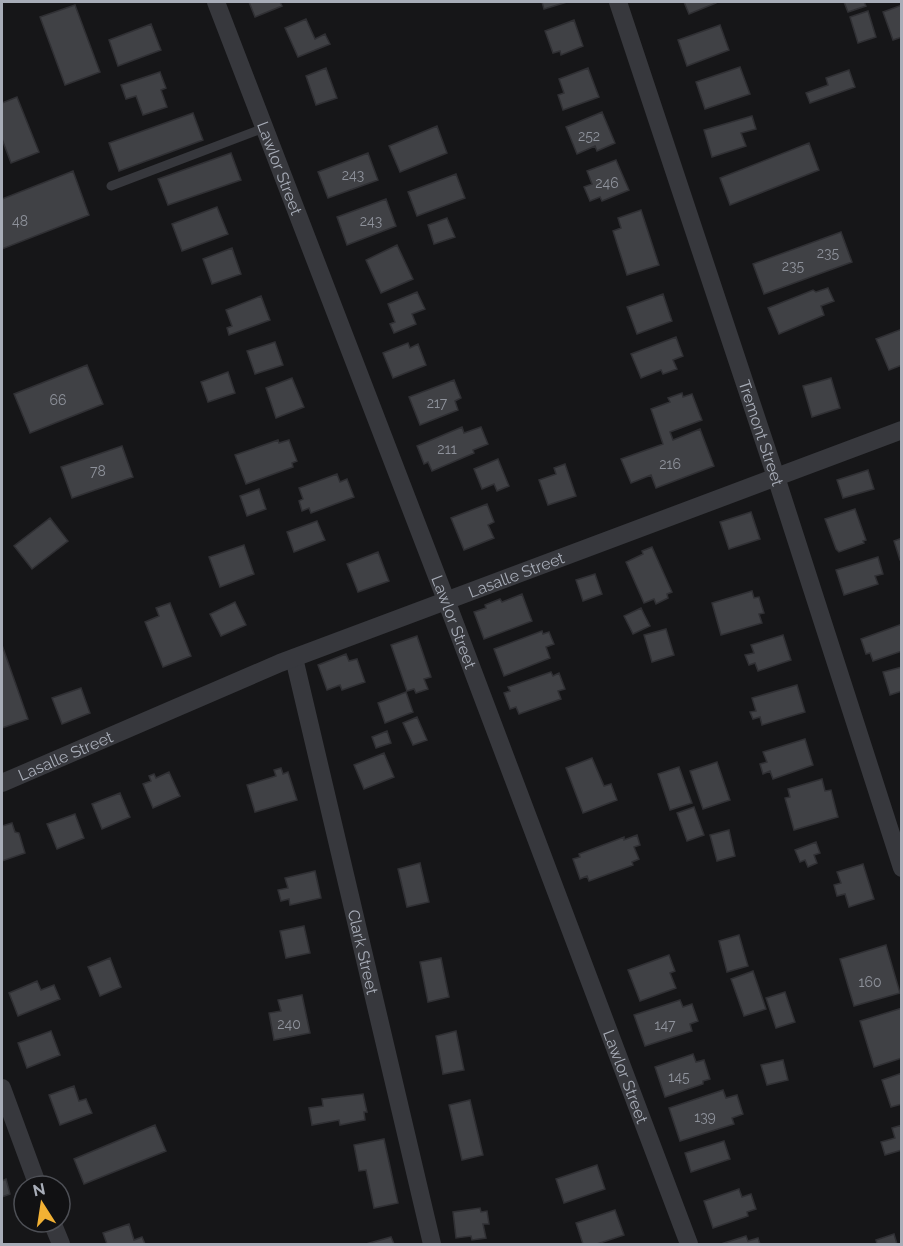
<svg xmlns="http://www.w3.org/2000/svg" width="903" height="1246" font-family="Raleway,sans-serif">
	<rect width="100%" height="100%" fill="#161618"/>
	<path fill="#404145" stroke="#303034" stroke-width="1.5" d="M 249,2 L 283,2 L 280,2 L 282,6 L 255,17 Z
		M 542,2 L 567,2 L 544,9 Z
		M 684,2 L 716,2 L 716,3 L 689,14 Z
		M 844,2 L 864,2 L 866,6 L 848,12 Z
		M 75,5 L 100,72 L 65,85 L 40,17 Z
		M 902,5 L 902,37 L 893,40 L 883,12 Z
		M 868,11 L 876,37 L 858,43 L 850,17 Z
		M 306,19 L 315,39 L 325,34 L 330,44 L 298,57 L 285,28 Z
		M 574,20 L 583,46 L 561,55 L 560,51 L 553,53 L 545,31 Z
		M 151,24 L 161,50 L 118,66 L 109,40 Z
		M 720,25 L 729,50 L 687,66 L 678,40 Z
		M 740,67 L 750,94 L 705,109 L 696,82 Z
		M 326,68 L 337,98 L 316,105 L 306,76 Z
		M 588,68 L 599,97 L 563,110 L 558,95 L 564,93 L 559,79 Z
		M 849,70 L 855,87 L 810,103 L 806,93 L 828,85 L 826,78 Z
		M 160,72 L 166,88 L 161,90 L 167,107 L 143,115 L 136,96 L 126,99 L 121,85 Z
		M 17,97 L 39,152 L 11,163 L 2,139 L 2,103 Z
		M 602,112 L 615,143 L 597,151 L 595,146 L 577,154 L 566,127 Z
		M 193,113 L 203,140 L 119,171 L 109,143 Z
		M 752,116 L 756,129 L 741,133 L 746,146 L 712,157 L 704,130 Z
		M 437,126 L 447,153 L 400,172 L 389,146 Z
		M 809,143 L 819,170 L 730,205 L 720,178 Z
		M 231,153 L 241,180 L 168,205 L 158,179 Z
		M 368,153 L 378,180 L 328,198 L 318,172 Z
		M 616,160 L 629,190 L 602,201 L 600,197 L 590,201 L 584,187 L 592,184 L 587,171 Z
		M 73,171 L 89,215 L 2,249 L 2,199 Z
		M 456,174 L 465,198 L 417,216 L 408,192 Z
		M 386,199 L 396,226 L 347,245 L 337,217 Z
		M 217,207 L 228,234 L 182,251 L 172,224 Z
		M 641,210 L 659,265 L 627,275 L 613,231 L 621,228 L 618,218 Z
		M 447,218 L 455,237 L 434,244 L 428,225 Z
		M 841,232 L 852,262 L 764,294 L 753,264 Z
		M 397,245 L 413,279 L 381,293 L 366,260 Z
		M 232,248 L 241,274 L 212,284 L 203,259 Z
		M 828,288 L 834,301 L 821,306 L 824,315 L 779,334 L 768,308 L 813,290 L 816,292 Z
		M 417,292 L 425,309 L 412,314 L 416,324 L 394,333 L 390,324 L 395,322 L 388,304 Z
		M 663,294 L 672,321 L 637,334 L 627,307 Z
		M 261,296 L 270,320 L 229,335 L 227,328 L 232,326 L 226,310 Z
		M 902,329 L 902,365 L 889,370 L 876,339 Z
		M 676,337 L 683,356 L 673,360 L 677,369 L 663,374 L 661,370 L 641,378 L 631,354 Z
		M 275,342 L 283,365 L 255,374 L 247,351 Z
		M 408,343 L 410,348 L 418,344 L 426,365 L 393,378 L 383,353 Z
		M 87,365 L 103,404 L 30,433 L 14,394 Z
		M 228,372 L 235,393 L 208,402 L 201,382 Z
		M 292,378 L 304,407 L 276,418 L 266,388 Z
		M 831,378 L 840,408 L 812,417 L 803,386 Z
		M 454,380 L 461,398 L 455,401 L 458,410 L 420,425 L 409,397 Z
		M 682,393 L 683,397 L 692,394 L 702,420 L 670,432 L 673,440 L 700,429 L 714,466 L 656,488 L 651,475 L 631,483 L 621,459 L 663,444 L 651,409 L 670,402 L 668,398 Z
		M 462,427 L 464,433 L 481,427 L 488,444 L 473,450 L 474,453 L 432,471 L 428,462 L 424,464 L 417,446 Z
		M 278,440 L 279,443 L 289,440 L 297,461 L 292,463 L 293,467 L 246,484 L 235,455 Z
		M 122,446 L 133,477 L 72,498 L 61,467 Z
		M 498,459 L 509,486 L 497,491 L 494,484 L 482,489 L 474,469 Z
		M 565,464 L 576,496 L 548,505 L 539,480 L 556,474 L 554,468 Z
		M 868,470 L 874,489 L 843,498 L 837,480 Z
		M 337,474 L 340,482 L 347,479 L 354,497 L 311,513 L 309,508 L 302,511 L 299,501 L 303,499 L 299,488 Z
		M 259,489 L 266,509 L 247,516 L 240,496 Z
		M 487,504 L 494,522 L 488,525 L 494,538 L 464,550 L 451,518 Z
		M 855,509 L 866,540 L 863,541 L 864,543 L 839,552 L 836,549 L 825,519 Z
		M 751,512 L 760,539 L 729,549 L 720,522 Z
		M 50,518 L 68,541 L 32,569 L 14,546 Z
		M 317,521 L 325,540 L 294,552 L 287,532 Z
		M 902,538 L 902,560 L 900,560 L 894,541 Z
		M 244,545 L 254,574 L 220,587 L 209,557 Z
		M 652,547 L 672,592 L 667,594 L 668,598 L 656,604 L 654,599 L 644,603 L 626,562 L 643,554 L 642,551 Z
		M 378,552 L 389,581 L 358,592 L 347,564 Z
		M 878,557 L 883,574 L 875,576 L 878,584 L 844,595 L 836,570 Z
		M 595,574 L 602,594 L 583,601 L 576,580 Z
		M 752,591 L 754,598 L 759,597 L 764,613 L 759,614 L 762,623 L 721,635 L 712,603 Z
		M 522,594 L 532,621 L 484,639 L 474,612 L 486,608 L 485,605 L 500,599 L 502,602 Z
		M 235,602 L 246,625 L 221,636 L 210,614 Z
		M 170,603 L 191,656 L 163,667 L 145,622 L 159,616 L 156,608 Z
		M 641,608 L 650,626 L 633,634 L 624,616 Z
		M 902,624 L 902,651 L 873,661 L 870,653 L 866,654 L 861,639 Z
		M 666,629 L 674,655 L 652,662 L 644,635 Z
		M 542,631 L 543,634 L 549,632 L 554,644 L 546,647 L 550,658 L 504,676 L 494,649 Z
		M 783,635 L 791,660 L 758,671 L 755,663 L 749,665 L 745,655 L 754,653 L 751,645 Z
		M 417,636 L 431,677 L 424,679 L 428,689 L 416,693 L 414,689 L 407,691 L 391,645 Z
		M 2,645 L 28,719 L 2,728 Z
		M 346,654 L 349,661 L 357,659 L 365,682 L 342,690 L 340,685 L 327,690 L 318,665 Z
		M 902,667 L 902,691 L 890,695 L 883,672 Z
		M 551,672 L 553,676 L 559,673 L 565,689 L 558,691 L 561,699 L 519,714 L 516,707 L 510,709 L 504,693 L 510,691 L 508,687 Z
		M 797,685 L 805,712 L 762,725 L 760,717 L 753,719 L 750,712 L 756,711 L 752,698 Z
		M 81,688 L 90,713 L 62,724 L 52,698 Z
		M 406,692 L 413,712 L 385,723 L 378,703 Z
		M 417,717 L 427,740 L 413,745 L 403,723 Z
		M 387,731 L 391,743 L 376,748 L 372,737 Z
		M 805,739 L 813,765 L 773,779 L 770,771 L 763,774 L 760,764 L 767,762 L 763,752 Z
		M 384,753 L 394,777 L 364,789 L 354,765 Z
		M 592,758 L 604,786 L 611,784 L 617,800 L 583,813 L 566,768 Z
		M 717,762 L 730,800 L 703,809 L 690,771 Z
		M 679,767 L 692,803 L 670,810 L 658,774 Z
		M 281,768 L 283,774 L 288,772 L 297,800 L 255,812 L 247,785 L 276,776 L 274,770 Z
		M 169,772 L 180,796 L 153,808 L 143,784 L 151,781 L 149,776 L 154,774 L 156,778 Z
		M 822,779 L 825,791 L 831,790 L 838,817 L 794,830 L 785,798 L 790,797 L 788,789 Z
		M 120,793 L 130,817 L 102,829 L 92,804 Z
		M 694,807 L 704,835 L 687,841 L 677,813 Z
		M 75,814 L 84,838 L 57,849 L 47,824 Z
		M 12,823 L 15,832 L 19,833 L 25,853 L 2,861 L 2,826 Z
		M 729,830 L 735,856 L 717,861 L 710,835 Z
		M 637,835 L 640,845 L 634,847 L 639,859 L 632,862 L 633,865 L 589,881 L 587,876 L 580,879 L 573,859 L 580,857 L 579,854 L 624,837 L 624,840 Z
		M 816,842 L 820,853 L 814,855 L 817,863 L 808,867 L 805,860 L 800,862 L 795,850 Z
		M 420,863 L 429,902 L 407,907 L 398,869 Z
		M 863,864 L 874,899 L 849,907 L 845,894 L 837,896 L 834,885 L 841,883 L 837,872 Z
		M 315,871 L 321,898 L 290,905 L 289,899 L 281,901 L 278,890 L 288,888 L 285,878 Z
		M 304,926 L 310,953 L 286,958 L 280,931 Z
		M 739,935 L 748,966 L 727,972 L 719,941 Z
		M 886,945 L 900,993 L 854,1006 L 840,959 Z
		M 669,955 L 675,971 L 670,973 L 676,988 L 640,1001 L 628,970 Z
		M 110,958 L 121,987 L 100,996 L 88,967 Z
		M 441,958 L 449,997 L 428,1002 L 420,962 Z
		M 753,971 L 766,1009 L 744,1016 L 731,979 Z
		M 37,981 L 41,990 L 54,985 L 60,999 L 18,1016 L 9,993 Z
		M 785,992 L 795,1022 L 776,1028 L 766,998 Z
		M 302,995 L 310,1033 L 274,1040 L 269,1013 L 281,1011 L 278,1000 Z
		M 680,1000 L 683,1007 L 692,1004 L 698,1021 L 690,1024 L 692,1031 L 645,1046 L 634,1015 Z
		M 902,1008 L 902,1058 L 874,1067 L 860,1021 Z
		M 51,1031 L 60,1055 L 27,1068 L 18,1043 Z
		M 456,1031 L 464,1070 L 443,1074 L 436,1036 Z
		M 693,1054 L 696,1062 L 704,1060 L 710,1079 L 703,1081 L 703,1084 L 665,1097 L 655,1067 Z
		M 783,1060 L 788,1080 L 767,1085 L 761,1065 Z
		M 902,1073 L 902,1104 L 891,1107 L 882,1080 Z
		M 74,1086 L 79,1101 L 86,1099 L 92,1113 L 60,1125 L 49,1095 Z
		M 723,1090 L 726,1098 L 737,1095 L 743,1114 L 732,1118 L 734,1124 L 680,1141 L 669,1108 Z
		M 363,1094 L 367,1112 L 364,1112 L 365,1120 L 340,1125 L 339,1120 L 312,1125 L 309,1108 L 323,1106 L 322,1099 Z
		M 470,1100 L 483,1155 L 462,1160 L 449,1105 Z
		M 155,1125 L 166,1151 L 84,1184 L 74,1159 Z
		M 902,1125 L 902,1150 L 885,1155 L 881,1142 L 895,1138 L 892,1128 Z
		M 384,1139 L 398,1203 L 374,1208 L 366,1170 L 359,1171 L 354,1145 Z
		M 724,1141 L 730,1159 L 691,1172 L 685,1153 Z
		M 597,1165 L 605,1189 L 564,1203 L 556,1179 Z
		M 6,1179 L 10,1194 L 2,1197 L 2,1181 Z
		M 739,1189 L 742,1197 L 751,1194 L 756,1209 L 747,1212 L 748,1216 L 713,1228 L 704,1201 Z
		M 480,1208 L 481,1212 L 487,1211 L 489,1224 L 483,1224 L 486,1238 L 472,1240 L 471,1236 L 456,1238 L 453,1212 Z
		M 615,1210 L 624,1235 L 597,1244 L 583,1244 L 576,1223 Z
		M 129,1224 L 134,1240 L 142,1237 L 145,1244 L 107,1244 L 103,1233 Z
		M 894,1234 L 897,1244 L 877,1244 L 876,1240 Z
		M 746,1236 L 748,1241 L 758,1238 L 760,1244 L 721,1244 Z
		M 391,1237 L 394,1244 L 366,1244 Z"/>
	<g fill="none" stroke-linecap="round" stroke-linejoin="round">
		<path stroke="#37383d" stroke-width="9" d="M 111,186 L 264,128"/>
		<g stroke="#37383d" stroke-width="18">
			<path id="s1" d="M 216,2 L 446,600 L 689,1244"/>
			<path id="s2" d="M 618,2 L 776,477 L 902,868"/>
			<path id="s3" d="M 294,658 L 432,1244"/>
			<path id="s4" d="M 2,783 L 280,663 L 902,430"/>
			<path d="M 2,1088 L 38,1186"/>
			<path d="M 52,1222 L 61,1244"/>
		</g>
	</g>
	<g text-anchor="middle" stroke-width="6" stroke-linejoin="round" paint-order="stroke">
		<g font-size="14" fill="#8e929b">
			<text x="589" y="141">252</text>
			<text x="353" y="180">243</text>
			<text x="607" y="188">246</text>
			<text x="20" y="226">48</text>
			<text x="371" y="226">243</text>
			<text x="828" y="258">235</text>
			<text x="793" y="271">235</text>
			<text x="58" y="405">66</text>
			<text x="437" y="408">217</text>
			<text x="447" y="454">211</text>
			<text x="670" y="469">216</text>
			<text x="98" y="476">78</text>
			<text x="870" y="987">160</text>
			<text x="289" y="1029">240</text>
			<text x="665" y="1030">147</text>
			<text x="679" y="1082">145</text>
			<text x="705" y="1122">139</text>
		</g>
		<g font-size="16" fill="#a8adb8" stroke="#111113">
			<text dy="6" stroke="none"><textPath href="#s1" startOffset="178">Lawlor Street</textPath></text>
			<text dy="6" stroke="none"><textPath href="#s2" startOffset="454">Tremont Street</textPath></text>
			<text dy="6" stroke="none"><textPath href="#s4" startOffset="555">Lasalle Street</textPath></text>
			<text dy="6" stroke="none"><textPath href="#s1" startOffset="664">Lawlor Street</textPath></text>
			<text dy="6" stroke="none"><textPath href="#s4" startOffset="69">Lasalle Street</textPath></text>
			<text dy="6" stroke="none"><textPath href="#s3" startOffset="302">Clark Street</textPath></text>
			<text dy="6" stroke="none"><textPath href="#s1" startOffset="1150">Lawlor Street</textPath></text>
		</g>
	</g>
	<rect width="903" height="1246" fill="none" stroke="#a8adb8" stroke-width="6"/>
	<g transform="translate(42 1204) rotate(348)"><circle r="28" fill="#111113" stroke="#4d4f55" stroke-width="1.5"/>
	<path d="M0-4.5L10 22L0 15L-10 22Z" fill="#f2b134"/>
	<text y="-9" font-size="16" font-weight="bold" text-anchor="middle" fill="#a8adb8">N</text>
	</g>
</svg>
